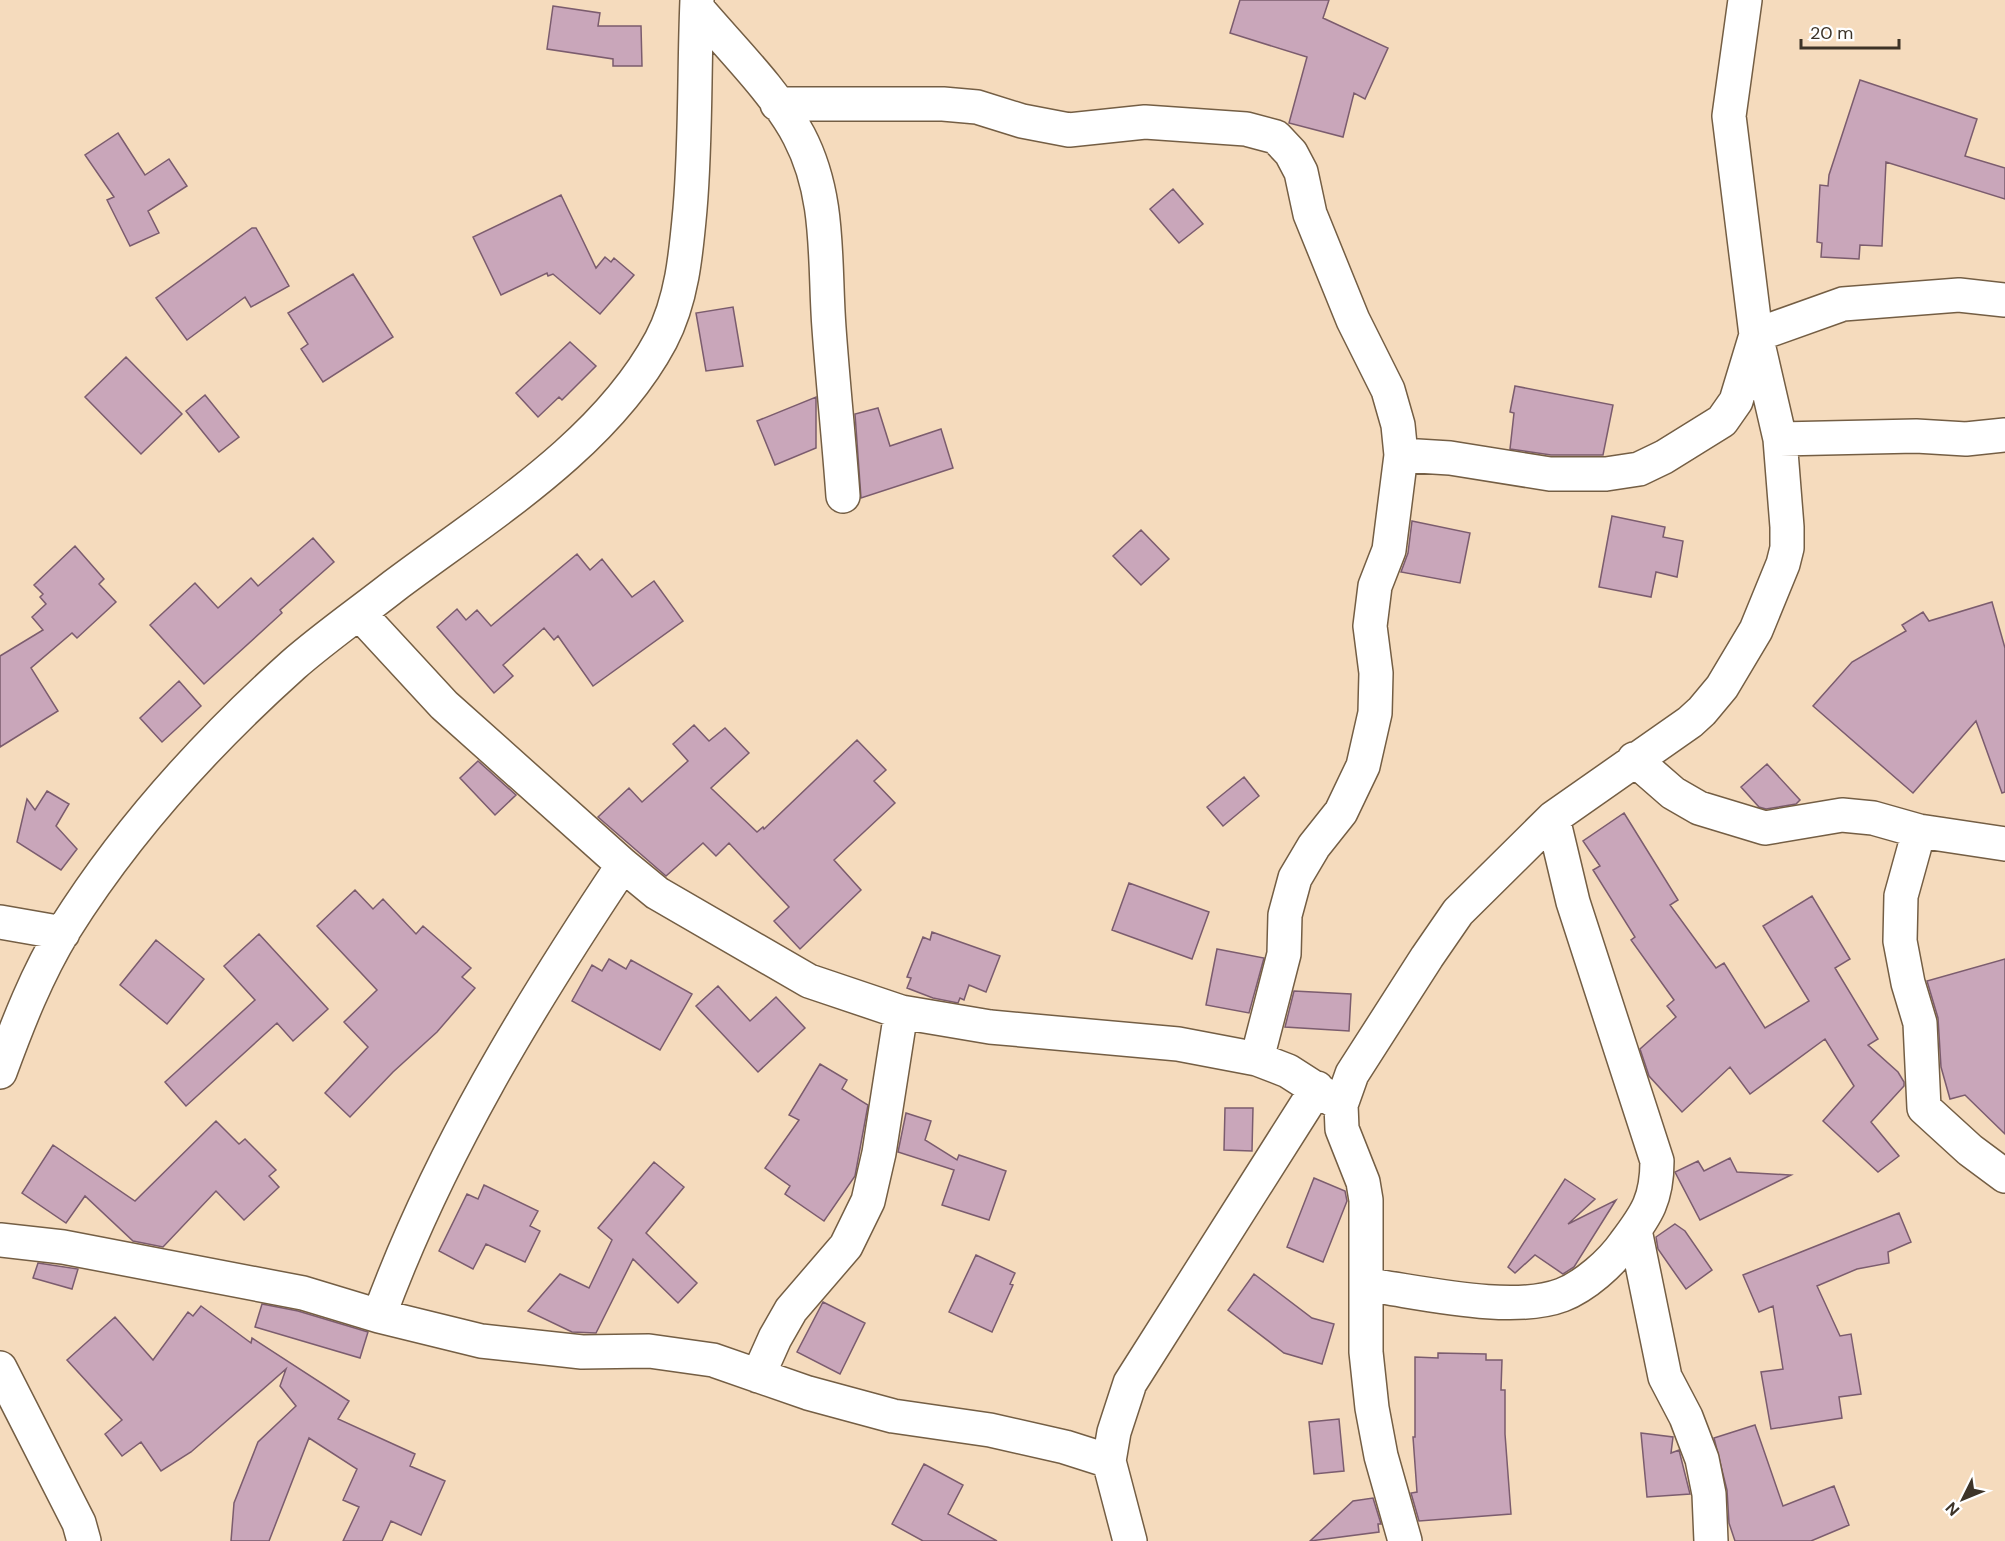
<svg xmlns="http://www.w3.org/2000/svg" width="2005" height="1541" font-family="'DM Sans',sans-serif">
	<rect width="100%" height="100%" fill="#f5dbbd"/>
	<path fill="#c9a6ba" stroke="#7b5c6e" stroke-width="1.5" d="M 1240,0 L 1329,0 L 1323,18 L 1388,48 L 1365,99 L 1354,93 L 1343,137 L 1289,123 L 1307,57 L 1230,33 Z
		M 553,6 L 600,13 L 598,26 L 641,26 L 642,66 L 613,66 L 613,59 L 547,49 Z
		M 1860,80 L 1977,119 L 1965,156 L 2005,168 L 2005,199 L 1886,162 L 1882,246 L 1860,245 L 1859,259 L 1821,257 L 1822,243 L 1817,242 L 1820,185 L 1828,186 L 1829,175 Z
		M 118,133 L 145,175 L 169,159 L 187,186 L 148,211 L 159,233 L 130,246 L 107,200 L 114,197 L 85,155 Z
		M 1173,189 L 1203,224 L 1179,243 L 1150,209 Z
		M 561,195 L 596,268 L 605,257 L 611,262 L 614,258 L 634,275 L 600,314 L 553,274 L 548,276 L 547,273 L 501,295 L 473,237 Z
		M 252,228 L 256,228 L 289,286 L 251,307 L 245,297 L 187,340 L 156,298 Z
		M 353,274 L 393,337 L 323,382 L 301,349 L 308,344 L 288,313 Z
		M 733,307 L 743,366 L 706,371 L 696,313 Z
		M 570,342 L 596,366 L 562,400 L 559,397 L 538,417 L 516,393 Z
		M 126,357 L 182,414 L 141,454 L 85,397 Z
		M 1515,386 L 1613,405 L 1603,455 L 1551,455 L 1510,449 L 1514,413 L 1510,412 Z
		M 205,395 L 239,437 L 219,452 L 186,411 Z
		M 816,397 L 816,448 L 775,465 L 757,421 Z
		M 878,408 L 890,446 L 941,429 L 953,468 L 861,498 L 855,414 Z
		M 1612,516 L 1665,527 L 1663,537 L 1683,541 L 1677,577 L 1656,572 L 1651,597 L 1599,587 Z
		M 1412,521 L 1470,533 L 1460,583 L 1401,572 L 1408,553 Z
		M 1141,530 L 1169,559 L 1141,585 L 1113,556 Z
		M 313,538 L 334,562 L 280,610 L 282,613 L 204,684 L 150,625 L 195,583 L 218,608 L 251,578 L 258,586 Z
		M 75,546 L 104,579 L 99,584 L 116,602 L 77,638 L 72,633 L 31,668 L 58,711 L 0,747 L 0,656 L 43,630 L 32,617 L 46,604 L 40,597 L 43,594 L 34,585 Z
		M 577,554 L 590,570 L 602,559 L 632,597 L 654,581 L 683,621 L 593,686 L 558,636 L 554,640 L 544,628 L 503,665 L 513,676 L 494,693 L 437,627 L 457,609 L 466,620 L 477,610 L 491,626 Z
		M 1992,602 L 2005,648 L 2005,792 L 2002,793 L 1976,721 L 1913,793 L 1813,706 L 1852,662 L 1906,631 L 1902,625 L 1923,612 L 1929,621 Z
		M 179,681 L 201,706 L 162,742 L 140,718 Z
		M 694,725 L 709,741 L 725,728 L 749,753 L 711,788 L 757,832 L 763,827 L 764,829 L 857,740 L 886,770 L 874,781 L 895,803 L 834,860 L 861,890 L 800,949 L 774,921 L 789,907 L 729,843 L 716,856 L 703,843 L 666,876 L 598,817 L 629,788 L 642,802 L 688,761 L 673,744 Z
		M 478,761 L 516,795 L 495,815 L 460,778 Z
		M 1767,764 L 1800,800 L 1796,804 L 1766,809 L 1759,807 L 1741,787 Z
		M 1244,777 L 1259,796 L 1223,826 L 1207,807 Z
		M 47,791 L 69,804 L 56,826 L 77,849 L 61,870 L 17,842 L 27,799 L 35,810 Z
		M 1624,813 L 1678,900 L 1670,905 L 1716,968 L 1724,963 L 1765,1028 L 1809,1001 L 1763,926 L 1812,896 L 1850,959 L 1835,968 L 1878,1039 L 1868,1045 L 1898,1072 L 1904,1082 L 1904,1086 L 1871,1122 L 1899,1156 L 1878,1172 L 1823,1121 L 1854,1086 L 1825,1039 L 1750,1094 L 1730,1067 L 1682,1112 L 1649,1076 L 1640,1049 L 1676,1017 L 1667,1006 L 1674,1000 L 1631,940 L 1635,937 L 1593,870 L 1600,866 L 1583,841 Z
		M 1129,883 L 1209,912 L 1192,959 L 1112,930 Z
		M 355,890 L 373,909 L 383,899 L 416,934 L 423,926 L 471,968 L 462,977 L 475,988 L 437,1032 L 393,1072 L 350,1117 L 325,1093 L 368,1047 L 344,1022 L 377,990 L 317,926 Z
		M 932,932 L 1000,956 L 986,992 L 969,985 L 964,1000 L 960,998 L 958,1003 L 933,998 L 907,988 L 911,978 L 907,977 L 923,937 L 930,940 Z
		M 259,934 L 328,1009 L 293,1041 L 277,1023 L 186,1106 L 165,1082 L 255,1000 L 224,966 Z
		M 156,940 L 204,979 L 167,1024 L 120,985 Z
		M 1217,949 L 1264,958 L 1249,1013 L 1206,1005 Z
		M 609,959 L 626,969 L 631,960 L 692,994 L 660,1050 L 572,1001 L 592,965 L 602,971 Z
		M 2005,959 L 2005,1134 L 1965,1095 L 1950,1099 L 1941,1067 L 1938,1018 L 1927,981 Z
		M 718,986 L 750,1021 L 776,997 L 805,1028 L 758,1072 L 696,1006 Z
		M 1294,991 L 1351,994 L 1349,1031 L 1285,1027 Z
		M 820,1064 L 847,1080 L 842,1089 L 868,1105 L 855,1176 L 824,1221 L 785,1194 L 790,1186 L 765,1168 L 799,1120 L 789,1115 Z
		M 1225,1108 L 1253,1108 L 1252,1151 L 1224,1150 Z
		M 906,1113 L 931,1121 L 925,1140 L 957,1160 L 959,1155 L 1006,1171 L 989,1220 L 942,1205 L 954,1170 L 898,1152 Z
		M 216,1121 L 239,1144 L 245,1139 L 276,1170 L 269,1176 L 279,1187 L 244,1220 L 216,1191 L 163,1247 L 133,1241 L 85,1196 L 66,1223 L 22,1193 L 53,1145 L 135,1201 Z
		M 1730,1158 L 1737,1172 L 1791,1175 L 1700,1220 L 1675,1172 L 1698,1161 L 1704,1171 Z
		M 654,1162 L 684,1187 L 646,1233 L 697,1283 L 678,1303 L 633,1259 L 596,1333 L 572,1332 L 528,1311 L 560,1274 L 589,1288 L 612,1240 L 598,1228 Z
		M 1314,1178 L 1345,1191 L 1347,1201 L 1323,1262 L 1287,1247 Z
		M 1565,1179 L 1595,1199 L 1568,1224 L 1616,1200 L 1574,1267 L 1563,1274 L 1535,1255 L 1515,1273 L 1508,1267 Z
		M 484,1185 L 538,1211 L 530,1226 L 540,1231 L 525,1262 L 486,1244 L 473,1269 L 439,1251 L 467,1194 L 478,1199 Z
		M 1899,1213 L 1911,1242 L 1888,1252 L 1889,1263 L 1857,1269 L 1817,1286 L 1840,1336 L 1851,1334 L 1861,1394 L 1839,1397 L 1842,1418 L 1771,1429 L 1761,1372 L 1783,1369 L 1773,1306 L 1759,1312 L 1743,1275 Z
		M 1675,1224 L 1685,1231 L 1712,1270 L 1686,1289 L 1658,1249 L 1656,1237 Z
		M 976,1255 L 1015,1273 L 1010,1284 L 1013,1285 L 992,1332 L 949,1312 Z
		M 38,1263 L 78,1269 L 72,1289 L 33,1278 Z
		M 1254,1274 L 1312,1318 L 1334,1324 L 1322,1364 L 1284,1353 L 1228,1310 Z
		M 823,1302 L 865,1323 L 840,1374 L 797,1352 Z
		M 262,1304 L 298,1311 L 368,1332 L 360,1358 L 255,1327 Z
		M 201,1306 L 251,1343 L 252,1338 L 349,1401 L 338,1419 L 415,1454 L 410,1466 L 445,1481 L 421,1535 L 391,1521 L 382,1541 L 343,1541 L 359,1507 L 343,1500 L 357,1469 L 309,1438 L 269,1541 L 231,1541 L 234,1503 L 258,1442 L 296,1406 L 280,1386 L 286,1369 L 191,1452 L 161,1471 L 141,1442 L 122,1456 L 105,1434 L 122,1420 L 67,1360 L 115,1317 L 153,1360 L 188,1312 L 193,1316 Z
		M 1438,1353 L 1486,1354 L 1486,1360 L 1502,1360 L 1501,1390 L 1505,1390 L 1505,1434 L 1511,1514 L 1419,1521 L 1411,1493 L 1417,1492 L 1413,1437 L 1415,1437 L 1415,1357 L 1438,1358 Z
		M 1339,1419 L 1344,1471 L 1314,1474 L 1309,1422 Z
		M 1755,1425 L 1783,1506 L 1834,1486 L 1849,1525 L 1811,1541 L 1735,1541 L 1729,1523 L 1727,1490 L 1714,1438 Z
		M 1641,1433 L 1673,1437 L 1671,1453 L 1679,1450 L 1690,1494 L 1647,1497 Z
		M 924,1464 L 963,1485 L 948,1514 L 997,1541 L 923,1541 L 892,1524 Z
		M 1373,1498 L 1381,1524 L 1378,1524 L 1379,1532 L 1310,1541 L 1353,1501 Z"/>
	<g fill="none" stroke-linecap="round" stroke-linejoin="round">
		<defs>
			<path id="minor" d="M 697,8 C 729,46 776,92 799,136 C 831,197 824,262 829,328 C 833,384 839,440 843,496
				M 777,104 L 943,104 L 977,107 L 1022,121 L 1069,130 L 1145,122 L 1246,129 L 1276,137 L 1291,153 L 1301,172 L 1310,214 L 1353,320 L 1388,390 L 1398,425 L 1401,455 L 1389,550 L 1375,586 L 1370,626 L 1376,673 L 1375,713 L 1363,766 L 1341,812 L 1314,846 L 1295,878 L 1285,915 L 1284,954 L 1257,1059
				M 1780,439 L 1916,436 L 1966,439 L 2005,435
				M 1401,455 L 1450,458 L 1550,474 L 1606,474 L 1639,469 L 1664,457 L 1722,421 L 1736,401 L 1756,335 L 1843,304 L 1959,295 L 2005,300
				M 359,613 L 444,705 L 623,865 L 657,893 L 809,981 L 901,1012 L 990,1027 L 1178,1044 L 1257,1059 L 1288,1071 L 1341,1105
				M 1634,759 L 1673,793 L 1699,808 L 1765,828 L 1842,815 L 1873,818 L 1919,831 L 2005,844
				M 1919,831 L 1901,896 L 1900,941 L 1908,983 L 1920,1023 L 1924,1108 L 1970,1150 L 2005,1176
				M 0,922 L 63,933
				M 0,1072 C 18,1023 37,974 64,930 C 126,831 206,743 293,665 C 325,637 361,612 394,586 C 487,516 605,445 661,340 C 682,300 686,254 690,209 C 696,140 694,70 697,0
				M 1635,1230 L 1665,1377 L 1686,1417 L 1702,1459 L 1709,1494 L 1711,1541
				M 0,1240 L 63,1247 L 303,1293 L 379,1316 L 481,1341 L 582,1352 L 649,1351 L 713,1360 L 808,1393 L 893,1416 L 990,1430 L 1065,1447 L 1109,1461
				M 1368,1285 C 1421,1292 1512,1314 1562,1295 C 1585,1286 1611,1263 1625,1243 C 1647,1214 1657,1199 1657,1161 L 1573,902 L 1553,818
				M 379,1316 C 438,1155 528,1007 623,865
				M 0,1368 L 79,1523 L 84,1541
				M 758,1376 L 775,1338 L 791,1310 L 846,1246 L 868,1201 L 879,1153 L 901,1012
				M 1130,1541 L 1109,1461 L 1114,1432 L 1130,1383 L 1317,1088
				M 1405,1541 L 1381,1456 L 1372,1408 L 1366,1352 L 1366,1200 L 1363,1182 L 1342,1129 L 1341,1105 L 1352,1074 L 1427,957 L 1458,912 L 1553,818 L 1690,722 L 1702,711 L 1722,687 L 1756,630 L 1783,564 L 1787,548 L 1787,527 L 1780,439 L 1756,335 L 1729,116 L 1745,0"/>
		</defs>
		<use href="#minor" stroke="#745e44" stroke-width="36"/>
		<use href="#minor" stroke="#fff" stroke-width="33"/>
	</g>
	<g transform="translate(1963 1499) rotate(227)" stroke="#ffffff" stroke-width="4.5" paint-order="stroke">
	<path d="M0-4.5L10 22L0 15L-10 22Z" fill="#3d3327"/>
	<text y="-9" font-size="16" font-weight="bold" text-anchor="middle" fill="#3d3327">N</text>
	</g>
	<path d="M1801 39v9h98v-9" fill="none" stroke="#3d3327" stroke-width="3"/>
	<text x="1810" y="39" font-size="18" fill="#3d3327" stroke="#ffffff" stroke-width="4.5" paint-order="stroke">20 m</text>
</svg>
